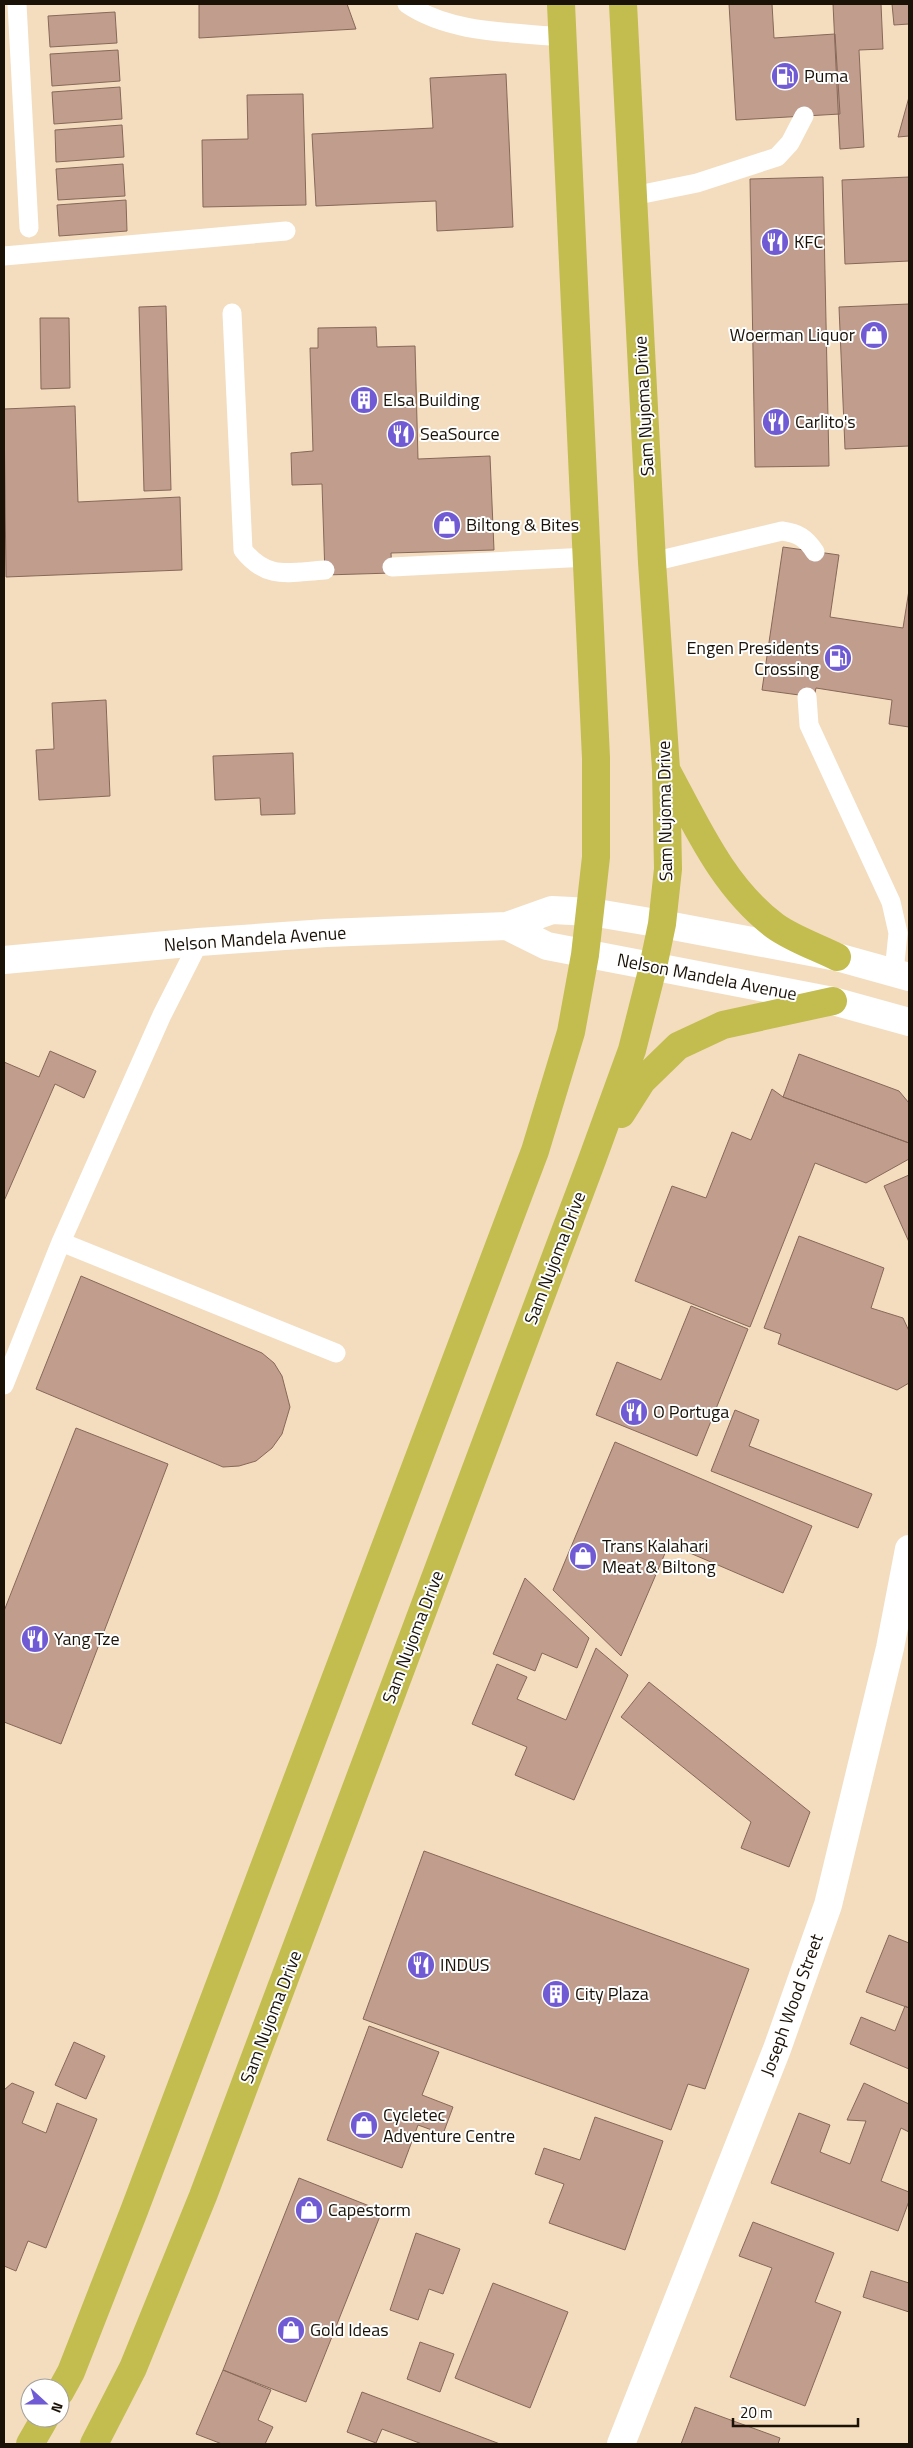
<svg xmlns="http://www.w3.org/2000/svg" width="913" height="2448" font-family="'Titillium Web',sans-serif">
	<rect width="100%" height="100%" fill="#f3ddbe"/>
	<path fill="#c09d8d" stroke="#886859" d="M 199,4 L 347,4 L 356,29 L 199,38 Z
		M 729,4 L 772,4 L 774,38 L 835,34 L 840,114 L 736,120 Z
		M 833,4 L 881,4 L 883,49 L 859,50 L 864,147 L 840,149 Z
		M 892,4 L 909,4 L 909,24 L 894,25 Z
		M 115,12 L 117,43 L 50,47 L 48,16 Z
		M 118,50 L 120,81 L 52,86 L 50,54 Z
		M 506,74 L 513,227 L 437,231 L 436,201 L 316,206 L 312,134 L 433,128 L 430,78 Z
		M 120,87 L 122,119 L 54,124 L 52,92 Z
		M 303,94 L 306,205 L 203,207 L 202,140 L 248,139 L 247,95 Z
		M 909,97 L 909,136 L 898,137 Z
		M 122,125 L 124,157 L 56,162 L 55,130 Z
		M 123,164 L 125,196 L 58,200 L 56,169 Z
		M 823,177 L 829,466 L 755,467 L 750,179 Z
		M 909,177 L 909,261 L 845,264 L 842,180 Z
		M 126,200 L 127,231 L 59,236 L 57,205 Z
		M 909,304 L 909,446 L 845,449 L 839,307 Z
		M 166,306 L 171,490 L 144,491 L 139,307 Z
		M 40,318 L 69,318 L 70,388 L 41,389 Z
		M 376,327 L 377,347 L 415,346 L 418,459 L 490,456 L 494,550 L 391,553 L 392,573 L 325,575 L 322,484 L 292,485 L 291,453 L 313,451 L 310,348 L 318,348 L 318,328 Z
		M 75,406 L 78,502 L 180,497 L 182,570 L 6,577 L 4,409 Z
		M 783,547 L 839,555 L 830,617 L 903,628 L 909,590 L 909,727 L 889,724 L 892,700 L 816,688 L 814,697 L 762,690 Z
		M 106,700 L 110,796 L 39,800 L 36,750 L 54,749 L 52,703 Z
		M 293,753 L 295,814 L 261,815 L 260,798 L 215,800 L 213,756 Z
		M 50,1051 L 96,1071 L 84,1098 L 55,1084 L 4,1201 L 4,1062 L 39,1077 Z
		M 799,1054 L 899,1091 L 909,1103 L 909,1143 L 783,1097 Z
		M 772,1089 L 783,1097 L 909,1143 L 909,1159 L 866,1183 L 815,1163 L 750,1327 L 635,1281 L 672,1186 L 706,1198 L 732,1132 L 751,1140 Z
		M 909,1175 L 909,1242 L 884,1186 Z
		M 799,1236 L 884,1268 L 871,1308 L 903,1318 L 909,1331 L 909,1383 L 897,1390 L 778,1344 L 781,1334 L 764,1328 Z
		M 81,1276 L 262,1353 L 274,1363 L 282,1376 L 290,1407 L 282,1434 L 272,1448 L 256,1461 L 239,1466 L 223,1467 L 36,1389 Z
		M 691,1306 L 748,1329 L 697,1456 L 596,1415 L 617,1362 L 661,1380 Z
		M 735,1410 L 759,1420 L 749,1446 L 872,1494 L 858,1528 L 711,1471 Z
		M 76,1428 L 168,1464 L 61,1744 L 4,1722 L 4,1611 Z
		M 615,1442 L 812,1526 L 783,1593 L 669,1544 L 621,1656 L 553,1590 Z
		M 525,1578 L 589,1638 L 577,1668 L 542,1653 L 535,1671 L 493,1654 Z
		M 596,1648 L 628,1675 L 574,1800 L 515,1775 L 527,1747 L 472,1724 L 497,1664 L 527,1677 L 517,1699 L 566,1720 Z
		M 649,1682 L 810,1812 L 789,1867 L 741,1848 L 751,1822 L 621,1717 Z
		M 424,1851 L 749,1969 L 705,2089 L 688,2084 L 671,2130 L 363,2019 Z
		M 889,1935 L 909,1943 L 909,2008 L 866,1992 Z
		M 905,2006 L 909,2008 L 909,2069 L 850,2044 L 861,2017 L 895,2031 Z
		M 369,2026 L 439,2052 L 422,2095 L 453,2107 L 443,2134 L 418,2125 L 402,2168 L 327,2140 Z
		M 74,2042 L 105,2056 L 86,2099 L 55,2085 Z
		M 12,2083 L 34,2092 L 22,2123 L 46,2133 L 57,2103 L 97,2119 L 46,2248 L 28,2241 L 16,2271 L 4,2266 L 4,2090 Z
		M 864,2083 L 909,2104 L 909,2132 L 901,2128 L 881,2181 L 909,2192 L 909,2201 L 898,2231 L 771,2183 L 799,2113 L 830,2125 L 820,2152 L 850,2164 L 866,2121 L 847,2120 Z
		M 595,2117 L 663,2141 L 625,2250 L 549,2223 L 564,2184 L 535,2174 L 544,2148 L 580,2160 Z
		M 299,2178 L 382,2211 L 306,2402 L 223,2370 Z
		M 753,2222 L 834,2253 L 815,2302 L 841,2312 L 805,2406 L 730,2377 L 772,2268 L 739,2256 Z
		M 416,2233 L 460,2249 L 443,2294 L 429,2289 L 418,2320 L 390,2310 Z
		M 871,2271 L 909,2283 L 909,2312 L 863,2297 Z
		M 493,2283 L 568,2312 L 530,2408 L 455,2378 Z
		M 420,2342 L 454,2354 L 440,2392 L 407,2379 Z
		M 223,2370 L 271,2390 L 258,2420 L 273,2427 L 265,2444 L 222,2444 L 196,2434 Z
		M 362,2392 L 500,2444 L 422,2444 L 382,2429 L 376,2443 L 347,2432 Z
		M 695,2407 L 780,2438 L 778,2444 L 681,2444 Z"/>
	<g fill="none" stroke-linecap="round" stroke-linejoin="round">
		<path stroke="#fff" stroke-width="19" d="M 17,4 L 29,228
			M 407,4 C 451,34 512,32 563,37
			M 633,196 L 697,183 L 777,157 L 790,143 L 804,116
			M 4,256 L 286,231
			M 232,313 L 243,550 C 267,581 290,572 325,570
			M 652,562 L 782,531 C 798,533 806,538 815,552
			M 392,567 L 588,557
			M 807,697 L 809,725 L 891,902 L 898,933 L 894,972
			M 199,942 L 162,1015 L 61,1242 L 336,1353
			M 4,1385 L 61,1242"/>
		<path stroke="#fff" stroke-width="28" d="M 621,2444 L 777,2049 L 828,1905 L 890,1648 L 909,1549"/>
		<path stroke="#fff" stroke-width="28" d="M 507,926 L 547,946 L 833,1001 L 909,1022
			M 4,960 L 199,942 L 326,933 L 507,926 L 552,910 L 591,912 L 662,924 L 837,957 L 909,977"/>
		<path stroke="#c3bc4e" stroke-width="28" d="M 668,773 C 697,827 724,888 775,926 C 793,939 817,947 837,957
			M 621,1114 L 642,1081 L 678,1046 L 723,1025 L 833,1001
			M 60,2392 L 71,2372 L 134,2211 L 535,1151 L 571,1032 L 585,955 L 596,857 L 596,758 L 561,4
			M 30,2444 L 45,2418
			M 94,2444 L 133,2368 L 203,2196 L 592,1160 L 632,1050 L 653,967 L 662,924 L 668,869 L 666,769 L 652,562 L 623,4"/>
	</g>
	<defs>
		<symbol id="fuel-disc" viewBox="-11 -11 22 22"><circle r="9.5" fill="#705bd5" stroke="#fff"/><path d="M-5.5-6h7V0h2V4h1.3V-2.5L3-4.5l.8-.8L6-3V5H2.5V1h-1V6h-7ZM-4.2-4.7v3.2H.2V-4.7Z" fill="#fff"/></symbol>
		<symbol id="restaurant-disc" viewBox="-11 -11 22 22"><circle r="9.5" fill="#705bd5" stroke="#fff"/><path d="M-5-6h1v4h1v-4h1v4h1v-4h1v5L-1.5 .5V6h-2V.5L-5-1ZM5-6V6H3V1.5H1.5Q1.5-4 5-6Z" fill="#fff"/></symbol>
		<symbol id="shop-disc" viewBox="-11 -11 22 22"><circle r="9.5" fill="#705bd5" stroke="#fff"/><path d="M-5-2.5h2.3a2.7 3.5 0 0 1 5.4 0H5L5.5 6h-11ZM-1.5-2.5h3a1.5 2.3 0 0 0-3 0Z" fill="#fff"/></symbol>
		<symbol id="building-disc" viewBox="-11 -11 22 22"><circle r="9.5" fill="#705bd5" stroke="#fff"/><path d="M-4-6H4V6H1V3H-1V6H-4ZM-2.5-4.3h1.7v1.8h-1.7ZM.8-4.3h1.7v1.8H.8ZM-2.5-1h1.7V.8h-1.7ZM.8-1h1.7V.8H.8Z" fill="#fff"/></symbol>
	</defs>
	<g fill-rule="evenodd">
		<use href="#fuel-disc" x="769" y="60" width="32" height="32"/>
		<use href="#restaurant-disc" x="759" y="226" width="32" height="32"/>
		<use href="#shop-disc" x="858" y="319" width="32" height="32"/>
		<use href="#building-disc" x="348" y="384" width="32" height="32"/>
		<use href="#restaurant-disc" x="760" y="406" width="32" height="32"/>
		<use href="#restaurant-disc" x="385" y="418" width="32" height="32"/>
		<use href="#shop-disc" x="431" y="509" width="32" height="32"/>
		<use href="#fuel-disc" x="822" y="642" width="32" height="32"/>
		<use href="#restaurant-disc" x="618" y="1396" width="32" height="32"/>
		<use href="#shop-disc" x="567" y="1540" width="32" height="32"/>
		<use href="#restaurant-disc" x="19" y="1623" width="32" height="32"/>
		<use href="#restaurant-disc" x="405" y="1949" width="32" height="32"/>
		<use href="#building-disc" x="540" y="1978" width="32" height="32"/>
		<use href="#shop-disc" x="348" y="2109" width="32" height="32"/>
		<use href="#shop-disc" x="293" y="2194" width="32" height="32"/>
		<use href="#shop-disc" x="275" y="2314" width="32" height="32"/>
	</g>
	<g text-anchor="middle" stroke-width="4" stroke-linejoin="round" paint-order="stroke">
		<g font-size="18" fill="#1a1207" stroke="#fff" text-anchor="start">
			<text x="804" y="82">Puma</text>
			<text x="794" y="248">KFC</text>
			<text x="855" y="341" text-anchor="end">Woerman Liquor</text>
			<text x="383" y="406">Elsa Building</text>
			<text x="795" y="428">Carlito's</text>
			<text x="420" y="440">SeaSource</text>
			<text x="466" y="531">Biltong &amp; Bites</text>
			<text x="819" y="654" text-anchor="end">Engen Presidents<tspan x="819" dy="21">Crossing</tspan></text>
			<text x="653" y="1418">O Portuga</text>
			<text x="602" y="1552">Trans Kalahari<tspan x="602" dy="21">Meat &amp; Biltong</tspan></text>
			<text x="54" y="1645">Yang Tze</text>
			<text x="440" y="1971">INDUS</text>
			<text x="575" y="2000">City Plaza</text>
			<text x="383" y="2121">Cycletec<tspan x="383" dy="21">Adventure Centre</tspan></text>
			<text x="328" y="2216">Capestorm</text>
			<text x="310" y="2336">Gold Ideas</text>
		</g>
		<g font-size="18" fill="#1a1207" stroke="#fff">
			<text transform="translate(644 406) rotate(-93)" y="6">Sam Nujoma Drive</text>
			<text transform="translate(665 811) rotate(-91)" y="6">Sam Nujoma Drive</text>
			<text transform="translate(255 939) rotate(-4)" y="6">Nelson Mandela Avenue</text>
			<text transform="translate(707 977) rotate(11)" y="6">Nelson Mandela Avenue</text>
			<text transform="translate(555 1258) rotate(-69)" y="6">Sam Nujoma Drive</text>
			<text transform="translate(413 1637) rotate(-69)" y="6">Sam Nujoma Drive</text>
			<text transform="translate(792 2005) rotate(-70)" y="6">Joseph Wood Street</text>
			<text transform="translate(271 2017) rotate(-69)" y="6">Sam Nujoma Drive</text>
		</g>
	</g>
	<rect width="913" height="2448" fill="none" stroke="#1a1207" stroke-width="10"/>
	<g transform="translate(45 2403) rotate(111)"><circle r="24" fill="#ffffff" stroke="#a3a09c"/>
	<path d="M0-4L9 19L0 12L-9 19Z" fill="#705bd5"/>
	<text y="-8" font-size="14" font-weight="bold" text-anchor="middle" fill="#1a1207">N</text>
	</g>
	<path d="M733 2418v8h125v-8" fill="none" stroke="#1a1207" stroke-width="2.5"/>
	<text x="740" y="2418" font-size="15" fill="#1a1207" stroke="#ffffff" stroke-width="4" paint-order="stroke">20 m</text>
</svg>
